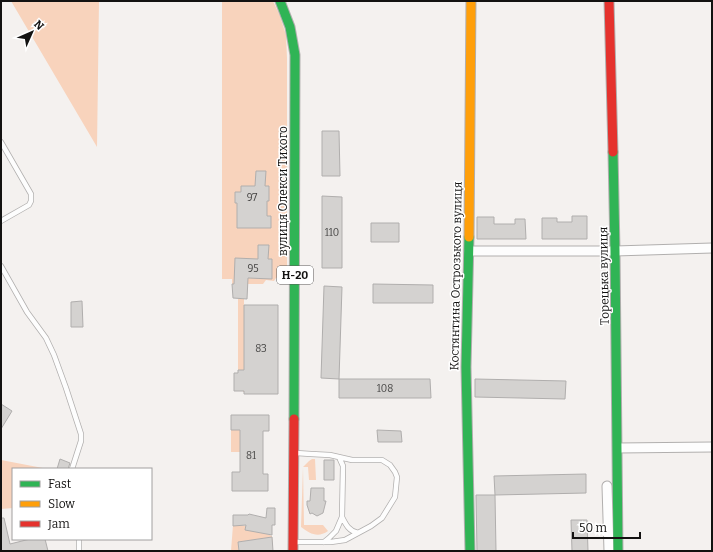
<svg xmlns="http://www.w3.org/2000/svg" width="713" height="552" font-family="Bitter,serif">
	<rect width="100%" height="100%" fill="#f4f1ef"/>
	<path fill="#f8d3bc" d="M 11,1 L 99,1 L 97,147 Z
		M 222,1 L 273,1 L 280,16 L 286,35 L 287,58 L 287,271 L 276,278 L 274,281 L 266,280 L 263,284 L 232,284 L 232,279 L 222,279 Z
		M 244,297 L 244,392 L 243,392 L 243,370 L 238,370 L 238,299 L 243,299 Z
		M 231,430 L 240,430 L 240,452 L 231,452 Z
		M 312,459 L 315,459 L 316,480 L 309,480 L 308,467 L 303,467 L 304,525 L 323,525 L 328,531 C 318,538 310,534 301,527 L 303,467 L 309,461 Z
		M 1,460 L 48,469 L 13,469 L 13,508 L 1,509 Z
		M 233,525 L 246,526 L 272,536 L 273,546 L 261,547 L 260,539 L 238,542 L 239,551 L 231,551 Z"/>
	<path fill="#d4d2d0" stroke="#b0aead" d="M 322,131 L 339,131 L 340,176 L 322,176 Z
		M 256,171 L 266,171 L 265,186 L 269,186 L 269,201 L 267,201 L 267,216 L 271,216 L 271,228 L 237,228 L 237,203 L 235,203 L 235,192 L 241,192 L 241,186 L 255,186 Z
		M 322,196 L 342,197 L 342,268 L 322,268 Z
		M 572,216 L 587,216 L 587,239 L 542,239 L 542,218 L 557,218 L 557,222 L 572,222 Z
		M 477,217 L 494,217 L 494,224 L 515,224 L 515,219 L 525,219 L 526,239 L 477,239 Z
		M 371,223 L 399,223 L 399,242 L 371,242 Z
		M 258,245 L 269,245 L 268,259 L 272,259 L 272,279 L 248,278 L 247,299 L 233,298 L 232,284 L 234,284 L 235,258 L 258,259 Z
		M 373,284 L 433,285 L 433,303 L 373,303 Z
		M 324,286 L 342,287 L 339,379 L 321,378 Z
		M 82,301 L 83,327 L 71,327 L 71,302 Z
		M 244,305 L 278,305 L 278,394 L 244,394 L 244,391 L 234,391 L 234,373 L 238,373 L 238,370 L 244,370 Z
		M 339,379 L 430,379 L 431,398 L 339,398 Z
		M 475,379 L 566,381 L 565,399 L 475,397 Z
		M 1,404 L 12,411 L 1,429 Z
		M 231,415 L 269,415 L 269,431 L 263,431 L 263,474 L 268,474 L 268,491 L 232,491 L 232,472 L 240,472 L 240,430 L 231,430 Z
		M 377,430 L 401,431 L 402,442 L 378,442 Z
		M 60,459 L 70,463 L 68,469 L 57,469 Z
		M 324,460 L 334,460 L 334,480 L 324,480 Z
		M 586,474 L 586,493 L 495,495 L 494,476 Z
		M 311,488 L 324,488 L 324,501 L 326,501 L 323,513 L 317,516 L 312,513 L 310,514 L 307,505 L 307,501 L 310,501 Z
		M 476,495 L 495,495 L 496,551 L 477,551 Z
		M 267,508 L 275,508 L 275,525 L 272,525 L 272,535 L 245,530 L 246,525 L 233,526 L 233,515 L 248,515 L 249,514 L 266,518 Z
		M 1,518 L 4,518 L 10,544 L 30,539 L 45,539 L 48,551 L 1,551 Z
		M 571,520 L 587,520 L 588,551 L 572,551 Z
		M 272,537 L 273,551 L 239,551 L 238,542 Z"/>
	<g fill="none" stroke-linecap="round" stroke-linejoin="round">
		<defs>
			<path id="lane" d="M 1,142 L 31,194 L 31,201 L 29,205 L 1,221
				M 1,266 L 27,312 L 46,338 L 54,355 L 66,388 L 81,434 L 81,441 L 72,469
				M 342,517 C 346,525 349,531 358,533
				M 79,539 L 79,551
				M 295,542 L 331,542 L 345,540 L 371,526 L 382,518 L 395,497 L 397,477 L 395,472 L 390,465 L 382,460 L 352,460 L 330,455 L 311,454 L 296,453
				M 324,542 L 329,538 L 336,531 L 342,517 L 343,466 L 339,457"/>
			<path id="street" d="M 469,251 L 615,251 L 712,248
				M 618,448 L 712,447
				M 607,486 L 609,551"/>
			<path id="fast" d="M 280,1 L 290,27 L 295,55 L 294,419
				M 613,152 L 615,251 L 618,551
				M 469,237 L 466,367 L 470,551"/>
			<path id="slow" d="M 469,237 L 471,1"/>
			<path id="jam" d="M 609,1 L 613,152
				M 293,551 L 294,419"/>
		</defs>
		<use href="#lane" stroke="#b1afae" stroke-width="6"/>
		<use href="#street" stroke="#b1afae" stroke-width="11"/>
		<use href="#fast" stroke="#b1afae" stroke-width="11"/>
		<use href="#slow" stroke="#b1afae" stroke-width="11"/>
		<use href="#jam" stroke="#b1afae" stroke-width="11"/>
		<use href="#lane" stroke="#fdfdfd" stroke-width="4.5"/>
		<use href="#street" stroke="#fdfdfd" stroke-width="9"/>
		<use href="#fast" stroke="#30b455" stroke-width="9"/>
		<use href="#slow" stroke="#ff9f0a" stroke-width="9"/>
		<use href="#jam" stroke="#e5322d" stroke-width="9"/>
	</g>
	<g text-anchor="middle" stroke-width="3" stroke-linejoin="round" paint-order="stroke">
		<g font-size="10" fill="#434241">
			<text x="252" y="201">97</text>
			<text x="332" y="236">110</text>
			<text x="253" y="272">95</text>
			<text x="261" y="352">83</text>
			<text x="385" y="392">108</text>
			<text x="251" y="459">81</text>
		</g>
		<rect fill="#fff" stroke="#5a5958" stroke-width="1" x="277" y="266" width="36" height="18" rx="3"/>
		<g font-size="11" font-weight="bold" fill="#131211">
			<text x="295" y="279">Н-20</text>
		</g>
		<g font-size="12" fill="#131211" stroke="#fff">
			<text transform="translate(283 191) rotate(-90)" y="4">вулиця Олекси Тихого</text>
			<text transform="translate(456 276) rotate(-89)" y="4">Костянтина Острозького вулиця</text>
			<text transform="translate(604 276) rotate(-91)" y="4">Торецька вулиця</text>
		</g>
	</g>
	<rect width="713" height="552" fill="none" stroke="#131211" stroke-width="4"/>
	<rect x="12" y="468" width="140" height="72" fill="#ffffff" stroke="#a1a0a0"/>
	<rect x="20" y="481" width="20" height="6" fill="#30b455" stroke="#a1a0a0"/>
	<text x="48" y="488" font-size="12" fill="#131211">Fast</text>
	<rect x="20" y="501" width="20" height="6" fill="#ff9f0a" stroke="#a1a0a0"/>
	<text x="48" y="508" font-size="12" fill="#131211">Slow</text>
	<rect x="20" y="521" width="20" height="6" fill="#e5322d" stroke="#a1a0a0"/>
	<text x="48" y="528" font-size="12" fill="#131211">Jam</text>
	<g transform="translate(32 32) rotate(45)" stroke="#ffffff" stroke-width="3" paint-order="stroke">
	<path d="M0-3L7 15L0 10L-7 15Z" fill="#131211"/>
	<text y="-6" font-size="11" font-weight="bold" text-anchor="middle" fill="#131211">N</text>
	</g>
	<path d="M573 532v6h67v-6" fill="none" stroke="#131211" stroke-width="2"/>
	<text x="579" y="532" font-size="12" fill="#131211" stroke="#ffffff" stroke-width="3" paint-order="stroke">50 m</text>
</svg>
